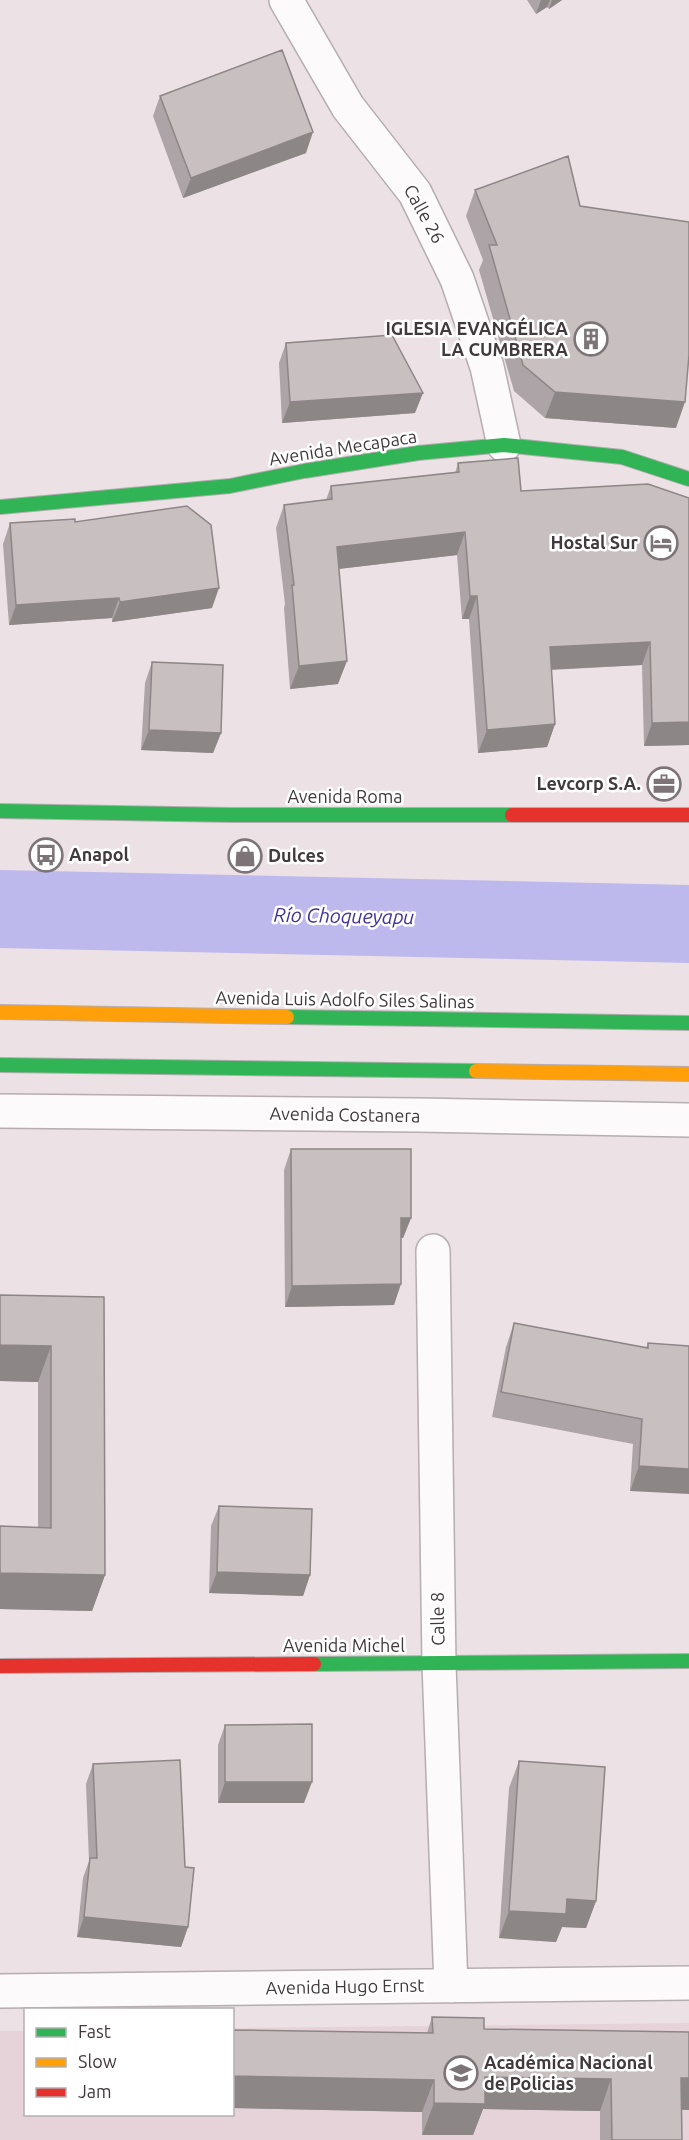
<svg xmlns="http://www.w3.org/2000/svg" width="689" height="2140" font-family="Ubuntu,sans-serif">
	<rect width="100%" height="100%" fill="#ece1e5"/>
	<path fill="#e6d3da" d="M 689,2023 L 689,2140 L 0,2140 L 0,2031 L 25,2031 L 26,2114 L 232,2114 L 233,2028 Z"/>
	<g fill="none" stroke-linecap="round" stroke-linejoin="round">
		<path stroke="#bdb9ed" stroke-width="78" d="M 0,909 L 689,924"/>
		<defs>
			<path id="street" d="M 286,0 L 348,107 L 415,193 L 457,279 L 487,367 L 504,445
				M 0,1111 L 419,1115 L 689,1120
				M 433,1251 L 439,1664 L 451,1986
				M 0,1991 L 689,1983"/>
			<path id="fast" d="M 0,507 L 230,486 L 304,471 L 418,453 L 504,445 L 622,457 L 689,479
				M 0,811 L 232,815 L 512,815
				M 287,1017 L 689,1023
				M 0,1065 L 476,1071
				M 314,1664 L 689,1661"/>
			<path id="slow" d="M 0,1012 L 287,1017
				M 476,1071 L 689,1074"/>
			<path id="jam" d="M 512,815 L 689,815
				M 0,1666 L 314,1664"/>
		</defs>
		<use href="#street" stroke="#b5adb0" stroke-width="36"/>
		<use href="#fast" stroke="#b5adb0" stroke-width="16"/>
		<use href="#slow" stroke="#b5adb0" stroke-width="16"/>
		<use href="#jam" stroke="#b5adb0" stroke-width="16"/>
		<use href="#street" stroke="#fcfafb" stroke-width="33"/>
		<use href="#fast" stroke="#30b455" stroke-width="14"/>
		<use href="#slow" stroke="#ff9f0a" stroke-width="14"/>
		<use href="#jam" stroke="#e5322d" stroke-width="14"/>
	</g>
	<path fill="#aca4a6" d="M 527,0 L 562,0 L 549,9 L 547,7 L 536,14 Z
		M 160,96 L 306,153 L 183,198 L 153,116 Z
		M 475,190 L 580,206 L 676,428 L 545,418 L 514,391 L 479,270 L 483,260 L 466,216 Z
		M 286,343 L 415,413 L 282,423 L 279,363 Z
		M 458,463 L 521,491 L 689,498 L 689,745 L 644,746 L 642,665 L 551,670 L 555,724 L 547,747 L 478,753 L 469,619 L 462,619 L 457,555 L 339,569 L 338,684 L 290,689 L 284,608 L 285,604 L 276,528 L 284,505 L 326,500 L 331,486 L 455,473 Z
		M 75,522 L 212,608 L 112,622 L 112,618 L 9,625 L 3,544 L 10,523 Z
		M 152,662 L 221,733 L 213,753 L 141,750 L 145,683 Z
		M 291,1149 L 411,1218 L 403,1238 L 401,1238 L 394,1305 L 285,1307 L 284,1170 Z
		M 0,1295 L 104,1297 L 105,1575 L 92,1611 L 0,1609 L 0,1526 L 38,1527 L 38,1382 L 0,1381 Z
		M 514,1323 L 646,1348 L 648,1343 L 689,1346 L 630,1491 L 633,1444 L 492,1417 L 506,1347 Z
		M 219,1506 L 310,1575 L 303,1596 L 209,1593 L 211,1526 Z
		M 225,1725 L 304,1803 L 218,1803 L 218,1745 Z
		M 519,1761 L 596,1901 L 586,1928 L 562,1927 L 556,1942 L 499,1938 L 509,1788 Z
		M 93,1764 L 188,1927 L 181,1947 L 77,1937 L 83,1878 L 89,1861 L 86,1784 Z
		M 432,2017 L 484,2029 L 689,2032 L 689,2110 L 681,2110 L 682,2140 L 600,2140 L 600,2111 L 483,2109 L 473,2135 L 422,2135 L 422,2112 L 232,2108 L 232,2030 L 427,2033 Z"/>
	<path fill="#8c8687" d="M 541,0 L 550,0 L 547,7 L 536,14 Z
		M 552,0 L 562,0 L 549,9 Z
		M 313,132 L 306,153 L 183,198 L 191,178 Z
		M 555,392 L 685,402 L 676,428 L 545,418 Z
		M 423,393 L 415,413 L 282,423 L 290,402 Z
		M 465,532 L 457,555 L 329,570 L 337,547 Z
		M 219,588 L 212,608 L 112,622 L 120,602 Z
		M 470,596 L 477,596 L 469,619 L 462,619 Z
		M 119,598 L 112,618 L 9,625 L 16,605 Z
		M 650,642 L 642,665 L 541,670 L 550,647 Z
		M 347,661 L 338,684 L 290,689 L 299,666 Z
		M 689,722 L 689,745 L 644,746 L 652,723 Z
		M 555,724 L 547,747 L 478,753 L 487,730 Z
		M 149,730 L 221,733 L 213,753 L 141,750 Z
		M 401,1218 L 411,1218 L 403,1238 L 393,1238 Z
		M 401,1284 L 394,1305 L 285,1307 L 292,1286 Z
		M 0,1345 L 51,1346 L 38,1382 L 0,1381 Z
		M 639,1466 L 689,1469 L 689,1494 L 630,1491 Z
		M 217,1572 L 310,1575 L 303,1596 L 209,1593 Z
		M 0,1573 L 105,1575 L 92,1611 L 0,1609 Z
		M 225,1782 L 312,1782 L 304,1803 L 218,1803 Z
		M 567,1899 L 596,1901 L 586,1928 L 562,1927 L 556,1942 L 499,1938 L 509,1911 Z
		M 84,1917 L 188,1927 L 181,1947 L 77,1937 Z
		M 232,2076 L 434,2080 L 422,2112 L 232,2108 Z
		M 485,2077 L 611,2079 L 600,2111 L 483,2109 L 473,2135 L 422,2135 L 434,2103 Z
		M 681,2078 L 689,2078 L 689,2110 L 670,2109 Z"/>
	<path fill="#c8bfc1" stroke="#8c8687" stroke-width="1.5" d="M 282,50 L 313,132 L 191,178 L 160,96 Z
		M 568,156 L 580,206 L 689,222 L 689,355 L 685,402 L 555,392 L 523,365 L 489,245 L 497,245 L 475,190 Z
		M 392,335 L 423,393 L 290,402 L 286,343 Z
		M 518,458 L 521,491 L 648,484 L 689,498 L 689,722 L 652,723 L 650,642 L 550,647 L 555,724 L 487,730 L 477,596 L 470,596 L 465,532 L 337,547 L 347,661 L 299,666 L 292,585 L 294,585 L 284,505 L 332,499 L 331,486 L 459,472 L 458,463 Z
		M 187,506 L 211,525 L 219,588 L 120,602 L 119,598 L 16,605 L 10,523 L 75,519 L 75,522 Z
		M 152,662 L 223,665 L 221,733 L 149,730 Z
		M 291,1149 L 411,1149 L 411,1218 L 401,1218 L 401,1284 L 292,1286 Z
		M 0,1295 L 104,1297 L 105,1575 L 0,1573 L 0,1526 L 51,1528 L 51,1346 L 0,1345 Z
		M 514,1323 L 648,1348 L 648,1343 L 689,1346 L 689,1469 L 639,1466 L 642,1419 L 501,1392 Z
		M 219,1506 L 312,1509 L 310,1575 L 217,1572 Z
		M 312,1724 L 312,1782 L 225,1782 L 225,1725 Z
		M 180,1760 L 185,1867 L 194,1868 L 188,1927 L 84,1917 L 90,1858 L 97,1858 L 93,1764 Z
		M 519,1761 L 605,1767 L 596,1901 L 567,1899 L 566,1914 L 509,1911 Z
		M 432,2017 L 484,2018 L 484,2029 L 689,2032 L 689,2078 L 681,2078 L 682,2140 L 612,2140 L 611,2079 L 485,2077 L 485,2104 L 434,2103 L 434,2080 L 232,2076 L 232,2030 L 433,2033 Z"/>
	<defs>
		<symbol id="building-ring" viewBox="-11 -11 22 22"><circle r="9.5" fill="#fff" stroke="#7d7477" stroke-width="1.5"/><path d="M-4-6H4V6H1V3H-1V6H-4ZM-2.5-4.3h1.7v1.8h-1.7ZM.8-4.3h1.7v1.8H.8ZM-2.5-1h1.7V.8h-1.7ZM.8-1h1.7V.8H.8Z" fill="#7d7477"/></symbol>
		<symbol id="hotel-ring" viewBox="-11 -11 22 22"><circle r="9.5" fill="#fff" stroke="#7d7477" stroke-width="1.5"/><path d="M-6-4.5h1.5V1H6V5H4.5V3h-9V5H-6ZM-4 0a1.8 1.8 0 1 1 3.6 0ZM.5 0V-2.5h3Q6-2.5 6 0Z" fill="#7d7477"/></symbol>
		<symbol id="office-ring" viewBox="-11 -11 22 22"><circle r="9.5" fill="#fff" stroke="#7d7477" stroke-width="1.5"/><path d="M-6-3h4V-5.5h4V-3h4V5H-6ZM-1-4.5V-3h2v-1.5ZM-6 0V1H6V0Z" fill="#7d7477"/></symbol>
		<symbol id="bus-ring" viewBox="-11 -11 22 22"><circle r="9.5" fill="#fff" stroke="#7d7477" stroke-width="1.5"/><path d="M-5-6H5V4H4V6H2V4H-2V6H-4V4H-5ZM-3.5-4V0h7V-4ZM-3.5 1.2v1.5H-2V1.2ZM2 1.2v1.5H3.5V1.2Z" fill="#7d7477"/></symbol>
		<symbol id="shop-ring" viewBox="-11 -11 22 22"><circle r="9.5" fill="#fff" stroke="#7d7477" stroke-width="1.5"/><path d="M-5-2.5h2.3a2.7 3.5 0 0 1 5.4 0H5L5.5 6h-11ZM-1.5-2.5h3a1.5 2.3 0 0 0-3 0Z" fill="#7d7477"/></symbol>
		<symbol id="university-ring" viewBox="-11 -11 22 22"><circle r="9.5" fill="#fff" stroke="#7d7477" stroke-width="1.5"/><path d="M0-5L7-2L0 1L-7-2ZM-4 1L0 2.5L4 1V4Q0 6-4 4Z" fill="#7d7477"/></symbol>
	</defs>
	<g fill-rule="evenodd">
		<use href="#building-ring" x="572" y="320" width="38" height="38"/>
		<use href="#hotel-ring" x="642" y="524" width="38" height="38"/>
		<use href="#office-ring" x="645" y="765" width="38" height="38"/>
		<use href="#bus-ring" x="27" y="836" width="38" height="38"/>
		<use href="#shop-ring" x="226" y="837" width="38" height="38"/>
		<use href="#university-ring" x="442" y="2054" width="38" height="38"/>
	</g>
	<g text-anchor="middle" stroke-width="5" stroke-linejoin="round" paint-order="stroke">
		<g font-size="18" fill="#41393c" stroke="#fff">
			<text transform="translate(424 214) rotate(61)" y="6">Calle 26</text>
			<text transform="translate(343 448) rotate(-9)" y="6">Avenida Mecapaca</text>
			<text x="345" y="803">Avenida Roma</text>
			<text transform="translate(345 1000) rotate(1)" y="6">Avenida Luis Adolfo Siles Salinas</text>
			<text transform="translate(345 1115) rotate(1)" y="6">Avenida Costanera</text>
			<text transform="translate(438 1619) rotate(-91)" y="6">Calle 8</text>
			<text x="344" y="1652">Avenida Michel</text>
			<text transform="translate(345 1987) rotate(-1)" y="6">Avenida Hugo Ernst</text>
		</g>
		<g font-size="18" font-weight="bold" fill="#41393c" stroke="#fff" text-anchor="end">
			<text x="568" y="335">IGLESIA EVANGÉLICA<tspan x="568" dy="21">LA CUMBRERA</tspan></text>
			<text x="638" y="549">Hostal Sur</text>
			<text x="641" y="790">Levcorp S.A.</text>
			<text x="69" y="861" text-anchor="start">Anapol</text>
			<text x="268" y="862" text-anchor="start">Dulces</text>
			<text x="484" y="2069" text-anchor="start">Académica Nacional<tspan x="484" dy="21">de Policias</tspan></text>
		</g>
		<g font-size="20" font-style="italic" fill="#423298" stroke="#fff">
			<text transform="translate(344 916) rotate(1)" y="7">Río Choqueyapu</text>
		</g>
	</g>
	<rect x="24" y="2008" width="210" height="108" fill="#ffffff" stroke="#b3b0b1" stroke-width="1.5"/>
	<rect x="36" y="2028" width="30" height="9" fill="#30b455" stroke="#b3b0b1" stroke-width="1.5"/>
	<text x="78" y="2038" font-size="18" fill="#41393c">Fast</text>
	<rect x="36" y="2058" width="30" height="9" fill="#ff9f0a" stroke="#b3b0b1" stroke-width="1.5"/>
	<text x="78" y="2068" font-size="18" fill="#41393c">Slow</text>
	<rect x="36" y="2088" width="30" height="9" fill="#e5322d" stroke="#b3b0b1" stroke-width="1.5"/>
	<text x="78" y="2098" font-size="18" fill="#41393c">Jam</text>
</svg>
